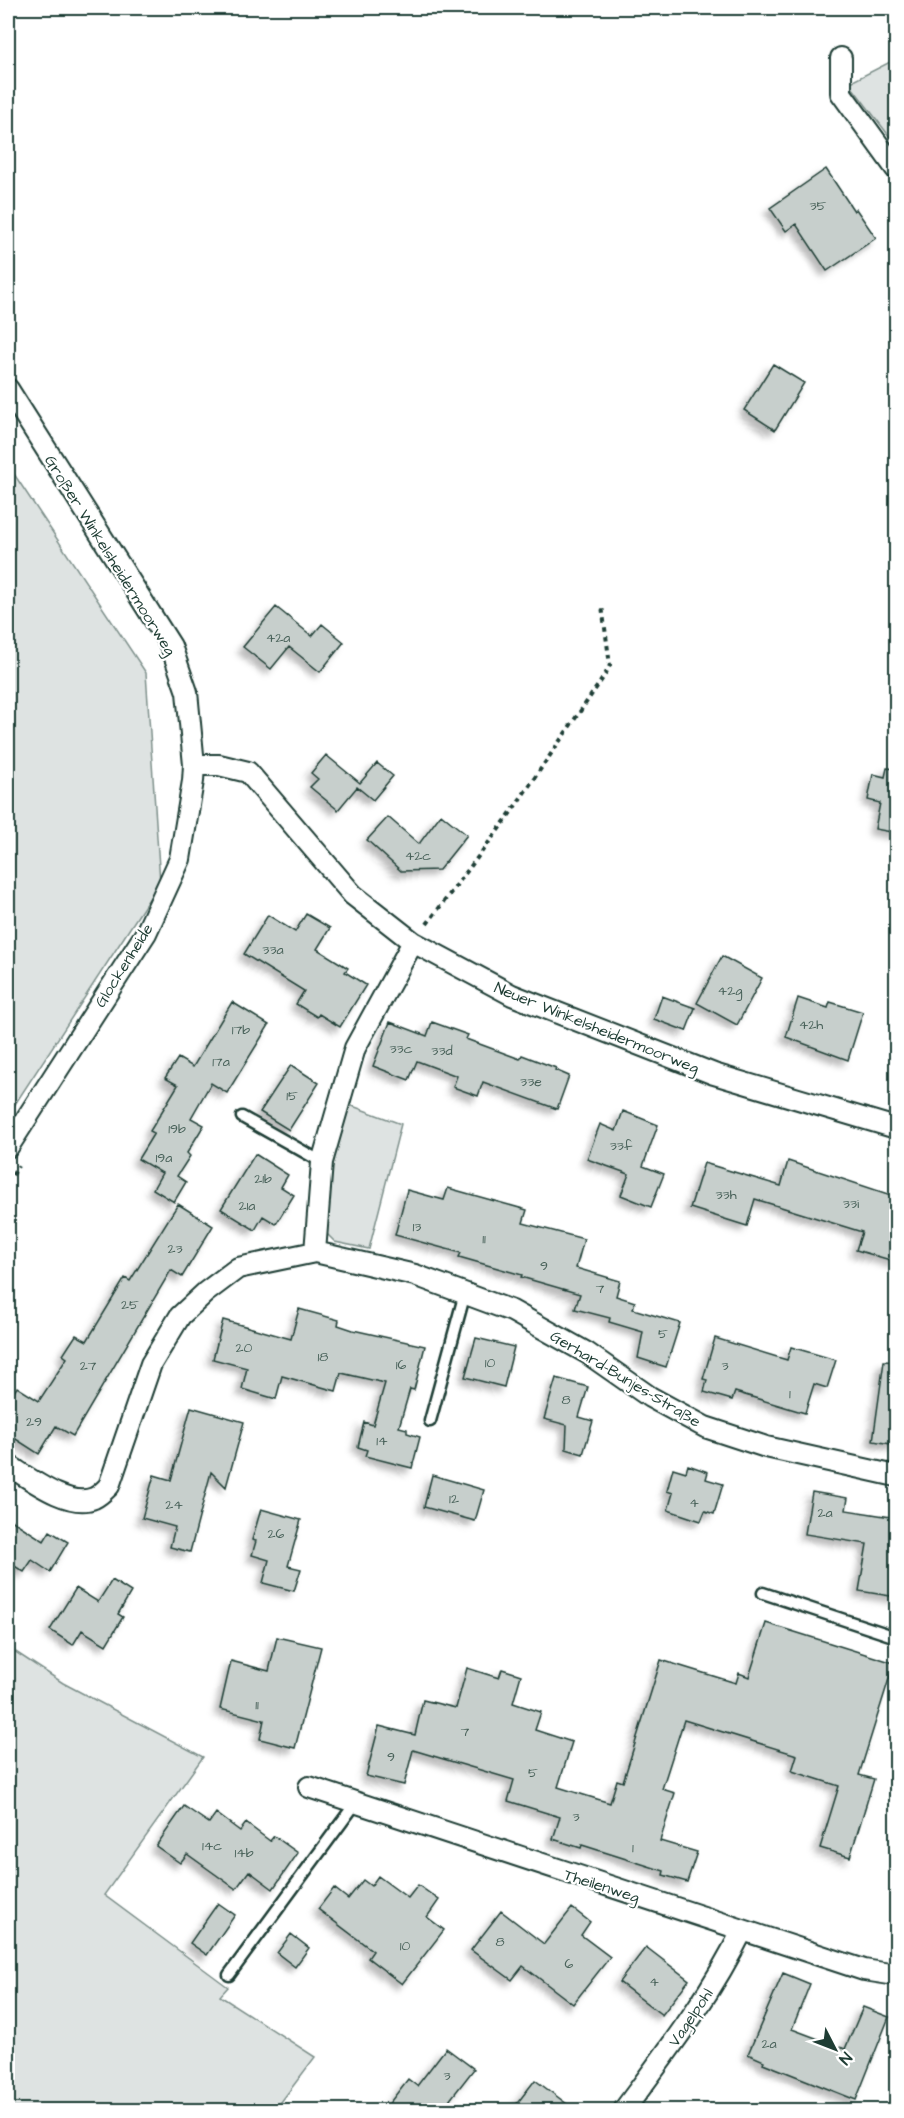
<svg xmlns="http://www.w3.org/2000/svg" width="904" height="2118" font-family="'Architects Daughter',sans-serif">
	<defs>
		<filter id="shadow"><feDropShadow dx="-5.5" dy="5.5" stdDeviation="3" flood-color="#0004"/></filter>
	</defs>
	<rect width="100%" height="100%" fill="#fff"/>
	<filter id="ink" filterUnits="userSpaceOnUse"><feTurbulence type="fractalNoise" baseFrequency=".0167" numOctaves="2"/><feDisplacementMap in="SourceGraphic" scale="12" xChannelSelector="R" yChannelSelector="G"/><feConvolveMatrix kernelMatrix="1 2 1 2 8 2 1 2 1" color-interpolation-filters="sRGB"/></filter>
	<g filter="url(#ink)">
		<path fill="#dee3e2" stroke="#7e908b" stroke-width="1.5" d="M 896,59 L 896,145 L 849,83 Z
			M 8,465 L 146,673 L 160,882 L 8,1115 Z
			M 347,1104 L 401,1124 L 369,1249 L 335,1242 L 327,1234 C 325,1190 336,1147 347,1104 Z
			M 8,1647 L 63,1683 L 203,1757 L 104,1895 L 228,1987 L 220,1996 L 315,2057 L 275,2110 L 8,2110 Z"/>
		<path fill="#c7cfcc" stroke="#1f3d34" stroke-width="1.5" filter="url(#shadow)" d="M 826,169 L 854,211 L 856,209 L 876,238 L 827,271 L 796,224 L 786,231 L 770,208 Z
			M 773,364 L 804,383 L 775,430 L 744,410 Z
			M 276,607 L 312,636 L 322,624 L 344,642 L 320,672 L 289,647 L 271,669 L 243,647 Z
			M 326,755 L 360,783 L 377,763 L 393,776 L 373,800 L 357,787 L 338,810 L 310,787 L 318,779 L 311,773 Z
			M 887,768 L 897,769 L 897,833 L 875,829 L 880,803 L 868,800 L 873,774 L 885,777 Z
			M 441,814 L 467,835 L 439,870 L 401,871 L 367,840 L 388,817 L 419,844 Z
			M 306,914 L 330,928 L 317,949 L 348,968 L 345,972 L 366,985 L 340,1027 L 319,1014 L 317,1017 L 296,1004 L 304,991 L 244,954 L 268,915 L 295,932 Z
			M 722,956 L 762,978 L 737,1025 L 697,1003 Z
			M 662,996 L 695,1008 L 686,1031 L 654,1019 Z
			M 798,998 L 828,1008 L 830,1002 L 863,1012 L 848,1060 L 786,1037 Z
			M 232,1002 L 269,1025 L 227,1093 L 211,1083 L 191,1118 L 204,1125 L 187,1153 L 190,1156 L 177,1176 L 186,1182 L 174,1202 L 153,1189 L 162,1173 L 138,1159 L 154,1133 L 150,1131 L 178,1085 L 165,1078 L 178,1058 L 193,1067 Z
			M 390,1022 L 427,1036 L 432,1022 L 468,1035 L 466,1039 L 520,1059 L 522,1055 L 556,1068 L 555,1070 L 569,1076 L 557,1109 L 483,1082 L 478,1096 L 453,1087 L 457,1076 L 417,1061 L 409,1080 L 373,1066 Z
			M 291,1065 L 319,1083 L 289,1130 L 260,1112 Z
			M 623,1111 L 658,1125 L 643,1166 L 664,1174 L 651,1207 L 621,1195 L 629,1174 L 587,1159 L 600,1124 L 616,1131 Z
			M 255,1154 L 288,1175 L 281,1187 L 294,1195 L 276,1224 L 263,1216 L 255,1230 L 221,1209 Z
			M 788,1161 L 897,1197 L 897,1262 L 856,1250 L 862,1232 L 755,1199 L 747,1226 L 690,1208 L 704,1163 L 781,1186 Z
			M 448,1188 L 527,1210 L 523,1223 L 584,1239 L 576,1268 L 620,1281 L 616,1296 L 635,1302 L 633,1309 L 680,1323 L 666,1367 L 638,1358 L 643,1332 L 609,1322 L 610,1318 L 575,1309 L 580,1294 L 521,1277 L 522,1275 L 459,1257 L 461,1253 L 395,1235 L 407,1190 L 444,1200 Z
			M 178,1204 L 213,1226 L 182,1277 L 171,1270 L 73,1436 L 56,1426 L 39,1454 L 8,1434 L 8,1402 L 17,1387 L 39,1401 L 67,1358 L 63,1355 L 76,1335 L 87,1341 L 125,1278 L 130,1281 Z
			M 299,1309 L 339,1320 L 338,1325 L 353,1330 L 425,1346 L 414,1390 L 410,1389 L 399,1427 L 407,1429 L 407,1433 L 420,1437 L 412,1468 L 365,1456 L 367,1450 L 358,1447 L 364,1422 L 373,1425 L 385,1383 L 341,1373 L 336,1391 L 282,1376 L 276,1399 L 242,1389 L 247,1368 L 213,1359 L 223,1320 L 291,1339 Z
			M 476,1338 L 514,1347 L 504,1387 L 465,1377 Z
			M 715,1338 L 787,1360 L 791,1347 L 836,1360 L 827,1388 L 814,1384 L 805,1413 L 735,1392 L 732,1400 L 704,1392 L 707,1380 L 703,1379 Z
			M 884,1361 L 897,1362 L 897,1445 L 873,1441 Z
			M 556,1378 L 588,1387 L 579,1417 L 593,1421 L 583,1454 L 566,1449 L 567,1425 L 544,1419 Z
			M 191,1407 L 244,1422 L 226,1487 L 211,1472 L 190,1552 L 170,1547 L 175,1527 L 142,1518 L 154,1475 L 171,1480 Z
			M 688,1465 L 708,1472 L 706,1479 L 723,1484 L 714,1514 L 705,1511 L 701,1521 L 668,1510 L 673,1493 L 667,1491 L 673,1468 L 686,1472 Z
			M 432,1475 L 484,1490 L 475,1521 L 424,1507 Z
			M 812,1492 L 848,1498 L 846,1510 L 897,1518 L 897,1597 L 859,1591 L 867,1544 L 805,1534 Z
			M 261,1509 L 301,1520 L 288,1566 L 301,1569 L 294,1591 L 263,1583 L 269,1560 L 252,1555 L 256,1541 L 252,1540 Z
			M 8,1518 L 44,1541 L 50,1531 L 68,1542 L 50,1572 L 32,1560 L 24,1572 L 8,1562 Z
			M 112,1580 L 131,1592 L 118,1614 L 123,1617 L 106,1645 L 82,1630 L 73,1645 L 50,1630 L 76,1588 L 98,1602 Z
			M 766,1623 L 894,1663 L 859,1775 L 874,1779 L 850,1857 L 820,1848 L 839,1786 L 792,1771 L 797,1755 L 684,1720 L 662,1789 L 675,1793 L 660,1841 L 697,1852 L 687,1882 L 663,1875 L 664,1871 L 582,1845 L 581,1848 L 553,1839 L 560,1817 L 508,1801 L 514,1780 L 413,1750 L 404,1785 L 366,1776 L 379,1726 L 415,1735 L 423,1700 L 456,1708 L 467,1668 L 499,1678 L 502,1669 L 521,1675 L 513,1703 L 541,1712 L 535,1730 L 572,1742 L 558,1787 L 610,1803 L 617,1780 L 623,1782 L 661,1660 L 736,1683 L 739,1673 L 749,1677 Z
			M 277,1637 L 321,1647 L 295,1748 L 260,1739 L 264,1720 L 220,1709 L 231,1661 L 269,1671 Z
			M 184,1806 L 209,1823 L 216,1813 L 240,1831 L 246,1823 L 270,1841 L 274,1836 L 298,1853 L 273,1889 L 249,1871 L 236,1889 L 187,1854 L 180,1863 L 156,1846 Z
			M 378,1876 L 408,1898 L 418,1885 L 439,1900 L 427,1917 L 444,1930 L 402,1984 L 368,1958 L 373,1951 L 318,1909 L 334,1888 L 348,1899 L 363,1880 L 371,1886 Z
			M 218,1903 L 235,1915 L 207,1955 L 190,1943 Z
			M 572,1908 L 590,1922 L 581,1935 L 610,1957 L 573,2004 L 523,1966 L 512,1980 L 471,1950 L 501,1911 L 544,1944 Z
			M 291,1934 L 309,1948 L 295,1967 L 277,1953 Z
			M 646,1947 L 689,1980 L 662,2015 L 619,1982 Z
			M 783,1973 L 810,1984 L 792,2029 L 845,2049 L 863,2007 L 889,2017 L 856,2100 L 763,2063 L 764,2061 L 748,2054 Z
			M 446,2048 L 474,2069 L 442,2110 L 384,2110 L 408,2079 L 417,2086 Z
			M 535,2080 L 575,2110 L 512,2110 Z"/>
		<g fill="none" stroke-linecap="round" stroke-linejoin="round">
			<defs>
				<path id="service" d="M 242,1117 L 322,1162
					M 430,1421 L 465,1293
					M 763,1593 L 896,1637
					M 229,1975 L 355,1804"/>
				<path id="minor" d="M 841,58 L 841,93 L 896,169
					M 8,389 L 171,646 L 187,692 L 194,765 L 193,781 L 180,859 L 146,933 L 8,1147
					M 194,765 L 219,765 L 248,772 L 353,895 L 413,942 L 512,995 L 714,1074 L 896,1128
					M 315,1252 L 322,1162 L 355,1048 L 413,942
					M 8,1465 C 29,1478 69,1509 94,1498 C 99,1496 105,1490 109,1486 L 151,1364 L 180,1316 L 206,1292 L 238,1268 L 315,1252 L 415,1275 L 512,1311 L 587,1353 L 650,1397 L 705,1427 L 766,1447 L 896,1476
					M 309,1787 L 864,1970 L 896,1975
					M 624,2110 C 666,2053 711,1995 742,1931"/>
			</defs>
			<use href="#service" stroke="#1f3d34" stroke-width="15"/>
			<use href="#minor" stroke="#1f3d34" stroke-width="24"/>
			<path stroke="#1f3d34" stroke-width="4" stroke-dasharray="4.5 4.5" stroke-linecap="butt" d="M 427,924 L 505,821 L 605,675 L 610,665 L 602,606
				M 8,1183 L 18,1166"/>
			<use href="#service" stroke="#fff" stroke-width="10"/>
			<use href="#minor" stroke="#fff" stroke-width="20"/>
		</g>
	</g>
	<g text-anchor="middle" stroke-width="4.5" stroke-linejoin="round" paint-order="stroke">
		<g font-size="14" fill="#49625a">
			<text x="818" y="210">35</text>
			<text x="278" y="642">42a</text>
			<text x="418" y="860">42c</text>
			<text x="273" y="954">33a</text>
			<text x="730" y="995">42g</text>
			<text x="811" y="1029">42h</text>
			<text x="241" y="1034">17b</text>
			<text x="401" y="1053">33c</text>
			<text x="442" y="1055">33d</text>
			<text x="221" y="1066">17a</text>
			<text x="531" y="1086">33e</text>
			<text x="292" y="1100">15</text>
			<text x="177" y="1133">19b</text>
			<text x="621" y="1150">33f</text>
			<text x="164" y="1162">19a</text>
			<text x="263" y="1183">21b</text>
			<text x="726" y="1199">33h</text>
			<text x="851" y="1208">33i</text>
			<text x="247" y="1210">21a</text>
			<text x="417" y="1231">13</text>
			<text x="484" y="1243">11</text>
			<text x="175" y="1253">23</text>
			<text x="544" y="1270">9</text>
			<text x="600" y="1293">7</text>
			<text x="130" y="1309">25</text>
			<text x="663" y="1338">5</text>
			<text x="244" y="1352">20</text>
			<text x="323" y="1361">18</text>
			<text x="490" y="1367">10</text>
			<text x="401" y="1369">16</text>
			<text x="88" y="1370">27</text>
			<text x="725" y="1370">3</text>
			<text x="790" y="1398">1</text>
			<text x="566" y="1404">8</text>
			<text x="34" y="1426">29</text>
			<text x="382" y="1445">14</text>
			<text x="454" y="1503">12</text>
			<text x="694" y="1507">4</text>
			<text x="174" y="1509">24</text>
			<text x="825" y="1517">2a</text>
			<text x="276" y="1538">26</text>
			<text x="257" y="1709">11</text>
			<text x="465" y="1736">7</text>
			<text x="391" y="1761">9</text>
			<text x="533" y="1777">5</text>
			<text x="576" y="1821">3</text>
			<text x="212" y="1850">14c</text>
			<text x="633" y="1852">1</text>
			<text x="244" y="1857">14b</text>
			<text x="500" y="1946">8</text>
			<text x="405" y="1950">10</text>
			<text x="569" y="1968">6</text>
			<text x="654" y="1986">4</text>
			<text x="769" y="2048">2a</text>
			<text x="447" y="2080">3</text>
		</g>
		<g font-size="16" fill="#1f3d34" stroke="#fff">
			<text transform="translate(111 555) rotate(58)" y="6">Großer Winkelsheidermoorweg</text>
			<text transform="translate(123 965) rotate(-58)" y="6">Glockenheide</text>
			<text transform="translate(597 1027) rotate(22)" y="6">Neuer Winkelsheidermoorweg</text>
			<text transform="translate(626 1378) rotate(31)" y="6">Gerhard-Bunjes-Straße</text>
			<text transform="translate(602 1885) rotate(18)" y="6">Theilenweg</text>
			<text transform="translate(690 2017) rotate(-56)" y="6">Vagelpohl</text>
		</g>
	</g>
	<rect width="904" height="2118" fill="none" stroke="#fff" stroke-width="30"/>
	<rect x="15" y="15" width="874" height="2088" fill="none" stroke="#1f3d34" stroke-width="2" filter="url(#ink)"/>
	<g transform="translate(835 2049) rotate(132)" stroke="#ffffff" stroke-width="4.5" paint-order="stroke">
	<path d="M0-4.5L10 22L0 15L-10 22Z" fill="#1f3d34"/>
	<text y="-9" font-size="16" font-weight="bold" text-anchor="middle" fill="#1f3d34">N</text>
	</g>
</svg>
